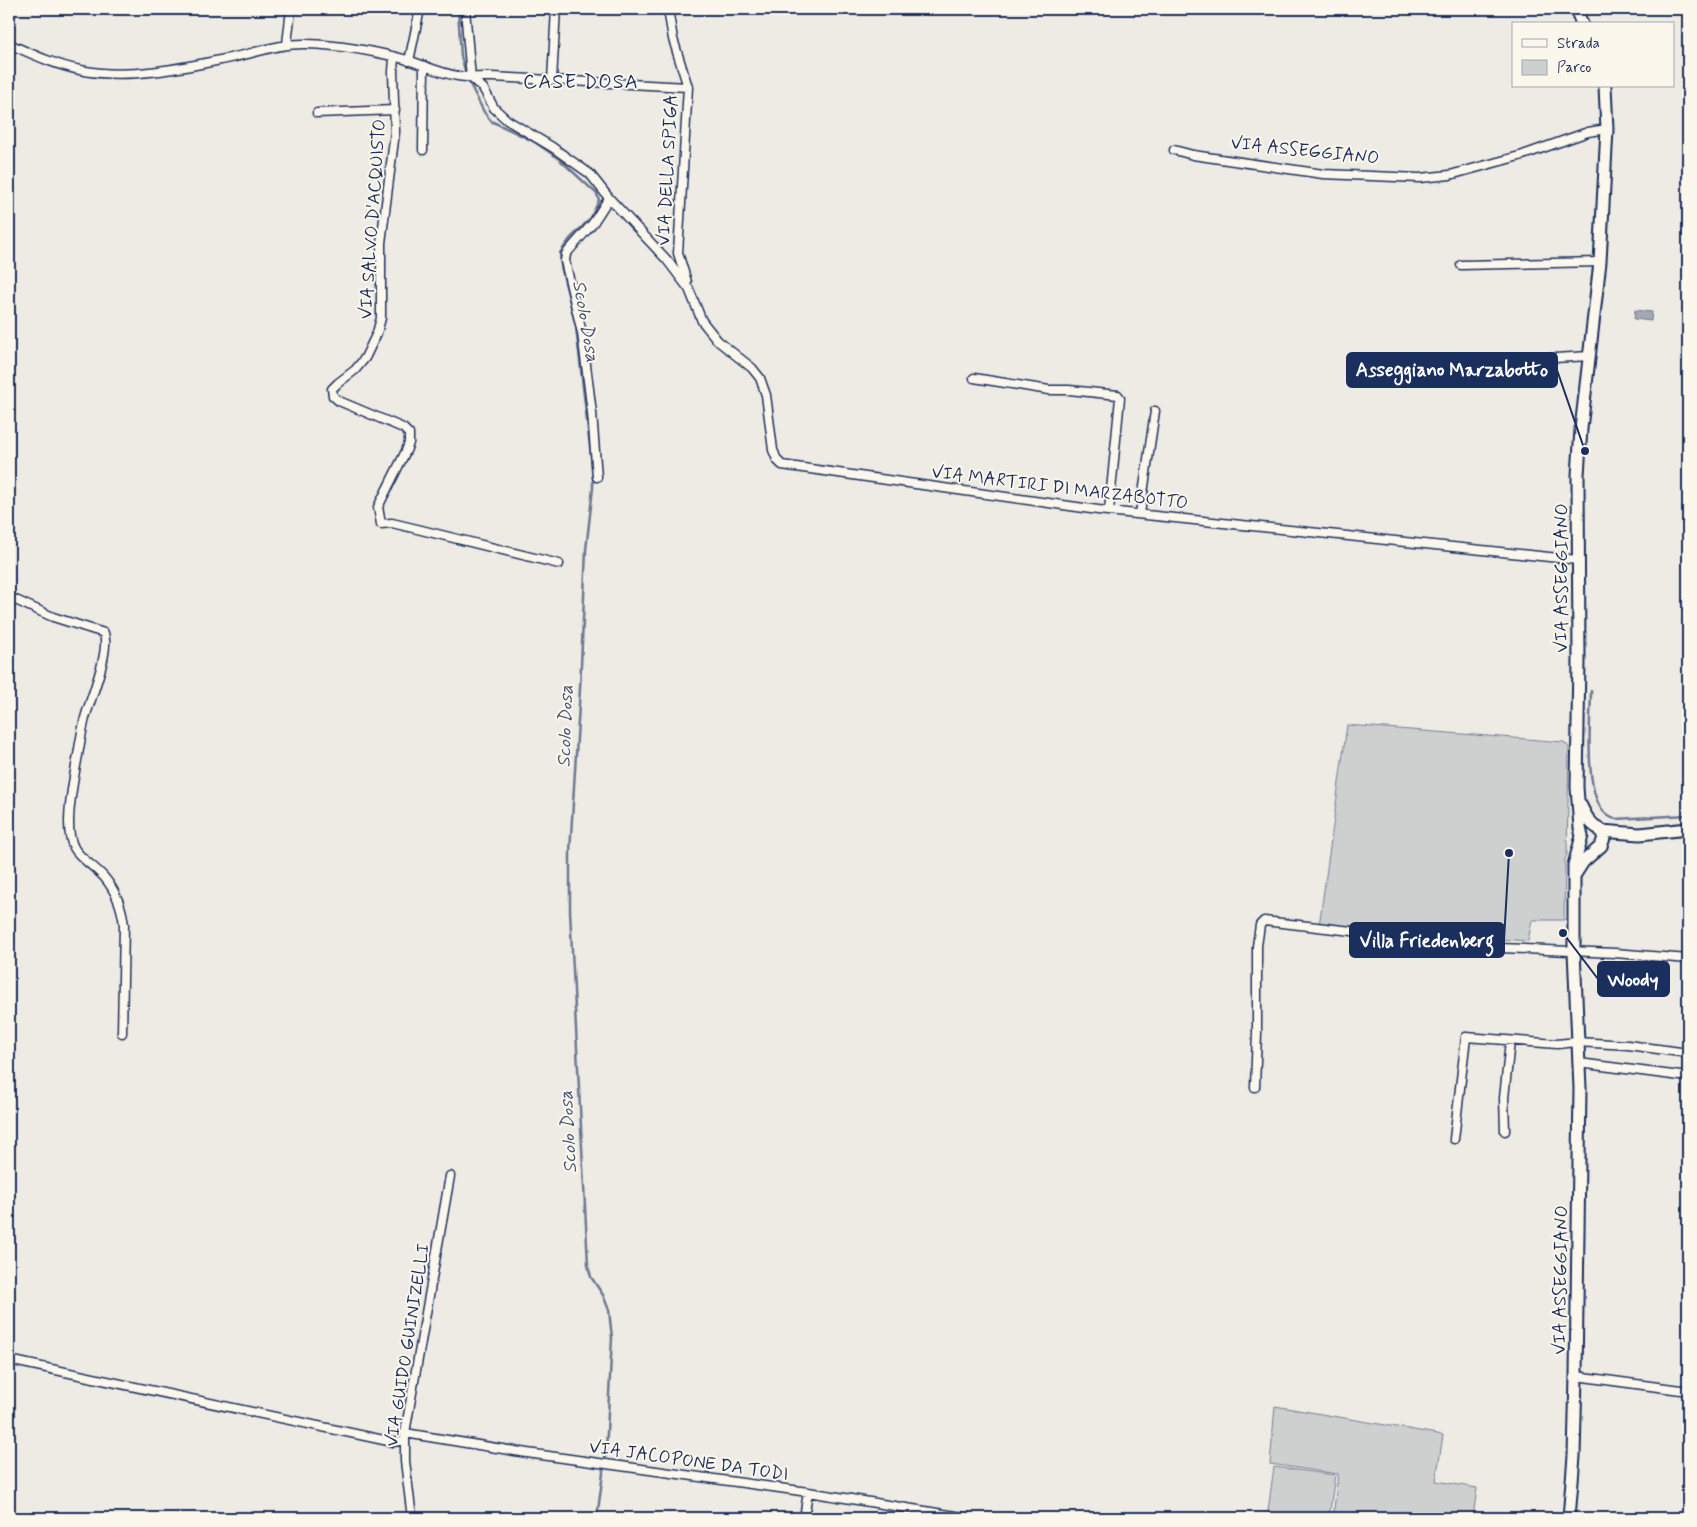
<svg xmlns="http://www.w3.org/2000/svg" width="1697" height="1527" font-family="Mynerve,sans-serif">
	<rect width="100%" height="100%" fill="#eeebe4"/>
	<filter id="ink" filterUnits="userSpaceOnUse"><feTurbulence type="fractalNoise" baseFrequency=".02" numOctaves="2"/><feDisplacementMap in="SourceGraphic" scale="10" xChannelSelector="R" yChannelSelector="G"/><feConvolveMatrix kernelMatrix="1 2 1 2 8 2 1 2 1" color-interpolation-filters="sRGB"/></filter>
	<g filter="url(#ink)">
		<path fill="#cecfcf" stroke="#747f96" d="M 1347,725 L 1564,742 L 1569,747 L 1567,855 L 1565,859 L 1564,920 L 1532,920 L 1528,941 L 1319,926 Z
			M 1275,1406 L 1443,1435 L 1436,1481 L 1477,1488 L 1473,1518 L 1333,1518 L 1338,1474 L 1270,1464 Z
			M 1274,1467 L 1335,1475 L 1329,1518 L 1267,1518 Z"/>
		<path fill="#a3a8b4" stroke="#6d7892" d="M 1635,310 L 1652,312 L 1651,321 L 1634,319 Z"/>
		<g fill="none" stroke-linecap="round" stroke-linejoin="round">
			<path stroke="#6d7892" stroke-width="2.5" d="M 458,9 L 461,56 L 466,74
				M 468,80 L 484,112 L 491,121 L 533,141 L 558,158 L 597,194 L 599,200 L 591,218 L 570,239 L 560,253 L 561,266 L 576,327 L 593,473 L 593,488 L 586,550 L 580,689 L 570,852 L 570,911 L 588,1265 L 591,1277 L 603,1295 L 609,1310 L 612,1338 L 606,1451 L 597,1518
				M 1591,691 C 1591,718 1580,813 1616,819 L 1688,815"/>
			<defs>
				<path id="street" d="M 465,9 L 471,78
					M 668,9 L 673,39 L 688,87
					M 9,44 C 32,54 55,65 80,70 C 126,80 183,68 230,58 C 256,53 280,43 307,44 C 340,45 373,51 404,59 C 422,64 439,73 458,76 C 469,78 481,77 492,77 L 688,87 L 678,253 L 687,282
					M 287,44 L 291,9
					M 394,57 L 393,72 L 395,132 L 381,243 L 381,318 L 377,333 L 365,358 L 355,370 L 338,383 L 332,389 L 333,396 L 339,401 L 403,428 L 409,434 L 409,443 L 406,451 L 378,507 L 381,524 L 392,523 L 413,528 L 559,564
					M 409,61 L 420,9
					M 471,78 L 483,88 L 494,108 L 507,120 L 552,147 L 590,174 L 609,198 L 667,260 L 689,289 L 702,321 L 718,341 L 752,368 L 760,378 L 766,395 L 773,450 L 777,460 L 782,465 L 1098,510 L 1578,560
					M 552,80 L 556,9
					M 317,113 L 395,110
					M 423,150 L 424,66
					M 1174,150 L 1193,155 L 1323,174 L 1420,178 L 1450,175 L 1523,155 L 1588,132 L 1607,129
					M 1461,265 L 1600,262
					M 1373,359 L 1467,363 L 1590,356
					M 974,378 L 1049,390 L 1069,390 L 1118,395 L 1120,398 L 1109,511
					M 597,477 L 592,413 L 582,333 L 565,261 L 566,254 L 593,223 L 609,198
					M 1140,514 L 1155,411
					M 9,597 L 53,617 L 104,633 C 110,653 91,697 85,718 C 82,730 80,743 78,755 C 74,777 69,800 69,823 C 69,856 84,856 104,877 C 116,891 122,907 124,925 L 122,1033
					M 1579,1063 L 1688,1077
					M 1255,1087 L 1257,1033 L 1257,946 L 1260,925 L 1264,921 L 1501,948 L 1615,953 L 1688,959
					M 1505,1131 L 1504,1098 L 1510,1041
					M 1454,1139 L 1466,1037 L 1557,1044 L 1577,1042 L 1628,1045 L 1688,1053
					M 9,1360 L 393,1442 L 405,1440
					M 1576,1376 L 1688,1391
					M 405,1433 L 527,1453 L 808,1492 L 968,1518
					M 412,1518 L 405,1461 L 405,1433 L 450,1176
					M 804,1518 L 808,1492"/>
				<path id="secondary" d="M 1576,9 L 1582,24
					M 1601,831 L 1640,834 L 1688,829
					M 1574,876 L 1583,862 L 1601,846 L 1604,838 L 1600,829 C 1589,824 1585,814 1580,804
					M 1569,1518 L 1574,1456 L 1576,1376 L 1580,1088 L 1574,951 L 1574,865 L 1582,836 L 1580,828 L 1577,787 L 1579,659 L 1578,475 L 1581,429 L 1600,262 L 1607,129 L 1605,86"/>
			</defs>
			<use href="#street" stroke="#1b2f5e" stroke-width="11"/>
			<use href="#secondary" stroke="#1b2f5e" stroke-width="15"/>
			<use href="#street" stroke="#fbf7ec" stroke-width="8"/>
			<use href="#secondary" stroke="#fbf7ec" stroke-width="11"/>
		</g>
	</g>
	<g text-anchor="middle" stroke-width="4" stroke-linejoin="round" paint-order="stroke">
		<g font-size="18" fill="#1b2f5e" stroke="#fbf7ec">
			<text transform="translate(1305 150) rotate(6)" y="6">VIA ASSEGGIANO</text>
			<text transform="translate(667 170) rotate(-87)" y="6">VIA DELLA SPIGA</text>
			<text transform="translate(372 219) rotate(-86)" y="6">VIA SALVO D'ACQUISTO</text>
			<text transform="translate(1060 487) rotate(7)" y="6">VIA MARTIRI DI MARZABOTTO</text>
			<text transform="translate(1561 578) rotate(-90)" y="6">VIA ASSEGGIANO</text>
			<text transform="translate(1560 1280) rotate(-89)" y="6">VIA ASSEGGIANO</text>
			<text transform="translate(407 1345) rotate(-81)" y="6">VIA GUIDO GUINIZELLI</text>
			<text transform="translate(689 1460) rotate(8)" y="6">VIA JACOPONE DA TODI</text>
		</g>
		<g font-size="19" font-style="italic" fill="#445378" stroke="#fbf7ec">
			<text transform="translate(587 321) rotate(80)" y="7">Scolo Dosa</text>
			<text transform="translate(564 726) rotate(-88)" y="7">Scolo Dosa</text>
			<text transform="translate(567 1132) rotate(-93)" y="7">Scolo Dosa</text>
		</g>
		<g font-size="20" letter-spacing="1" fill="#1b2f5e" stroke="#fbf7ec">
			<text x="581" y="88">CASE DOSA</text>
		</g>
	</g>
	<path fill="none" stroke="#1b2f5e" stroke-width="2" d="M1585 451L1557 370M1509 853L1504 940M1563 933L1598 979"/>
	<g fill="#1b2f5e" stroke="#fbf7ec" stroke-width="2">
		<circle cx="1585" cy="451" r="5"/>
		<circle cx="1509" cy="853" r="5"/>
		<circle cx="1563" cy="933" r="5"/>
	</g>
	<g fill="#1b2f5e" stroke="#1b2f5e" stroke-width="2">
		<rect x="1347" y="353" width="210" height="34" rx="5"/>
		<rect x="1350" y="923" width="154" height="34" rx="5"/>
		<rect x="1598" y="962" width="71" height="34" rx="5"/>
	</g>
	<g font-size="19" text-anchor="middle" font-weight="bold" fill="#fff">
		<text x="1452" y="376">Asseggiano Marzabotto</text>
		<text x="1427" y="947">Villa Friedenberg</text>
		<text x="1633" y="986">Woody</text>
	</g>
	<rect width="1697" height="1527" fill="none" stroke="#fbf7ec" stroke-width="30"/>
	<rect x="15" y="15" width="1667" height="1497" fill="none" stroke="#1b2f5e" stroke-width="2" filter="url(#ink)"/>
	<rect x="1512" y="22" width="162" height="65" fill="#fbf7ec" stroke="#a1a7b3"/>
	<rect x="1522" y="39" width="25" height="8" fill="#fbf7ec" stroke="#a1a7b3"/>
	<text x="1557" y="48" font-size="15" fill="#1b2f5e">Strada</text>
	<rect x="1522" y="60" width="25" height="15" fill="#cecfcf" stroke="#a1a7b3"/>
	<text x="1557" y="72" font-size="15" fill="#1b2f5e">Parco</text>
</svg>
